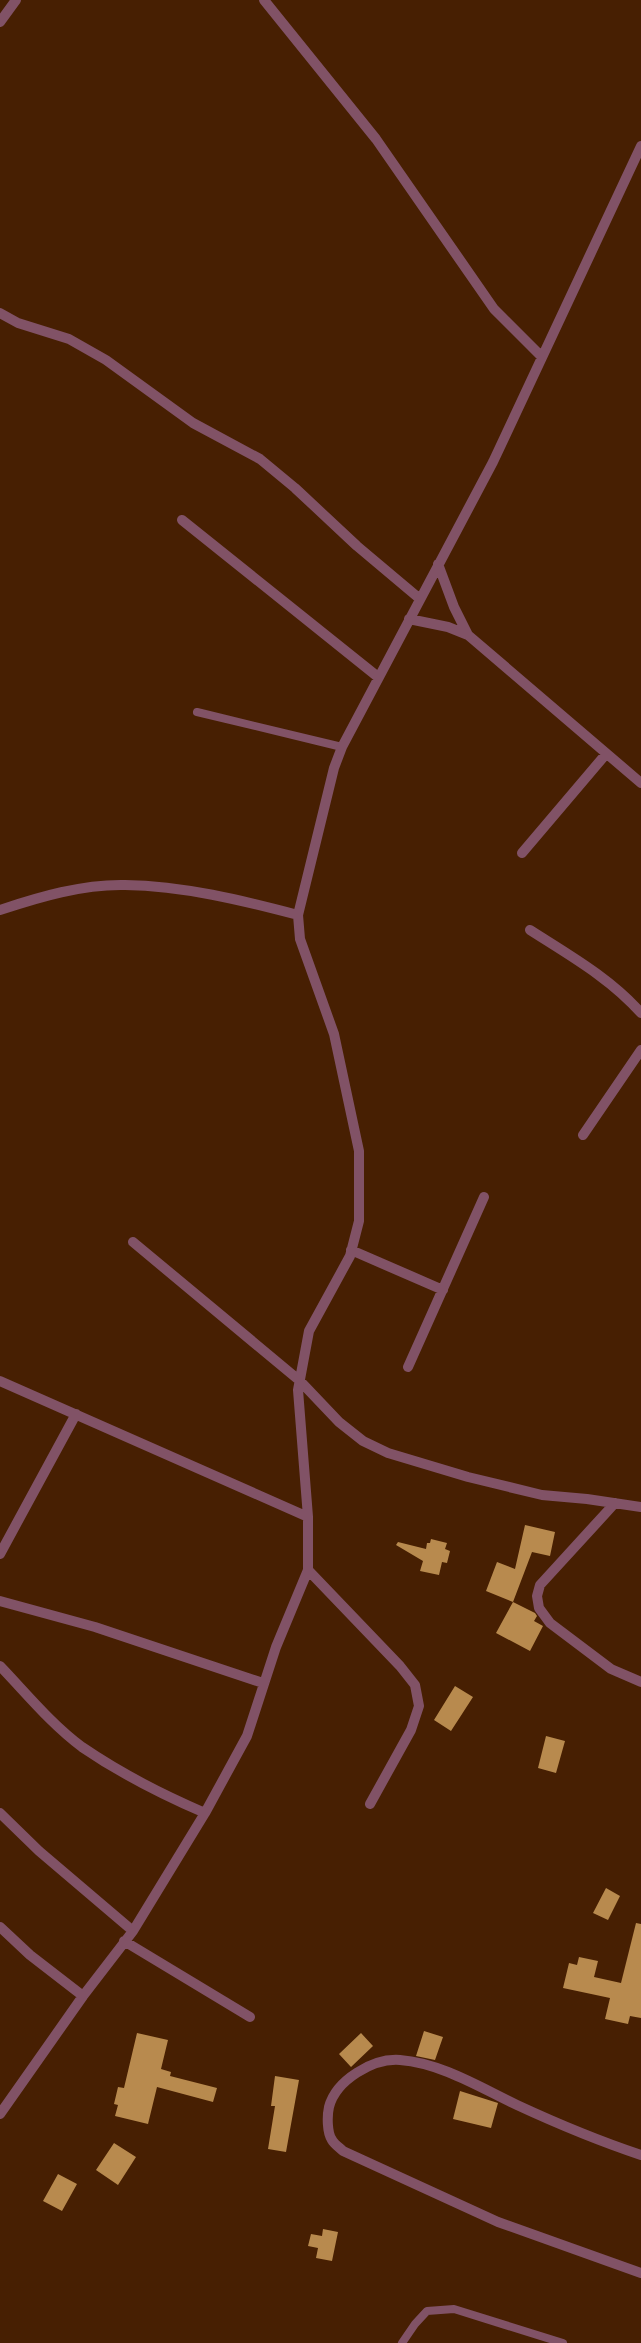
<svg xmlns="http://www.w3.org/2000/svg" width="641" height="2343" font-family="'PT Sans',sans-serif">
	<rect width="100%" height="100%" fill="#471f02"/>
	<path fill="#b88a4e" d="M 525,1525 L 555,1532 L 550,1556 L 532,1552 L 513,1602 L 486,1591 L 497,1562 L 515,1569 Z
		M 431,1539 L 447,1543 L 445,1549 L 450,1551 L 447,1563 L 442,1562 L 439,1575 L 420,1571 L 423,1561 L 396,1545 L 398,1542 L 426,1549 L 427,1543 L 430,1543 Z
		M 513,1602 L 535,1613 L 537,1616 L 534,1621 L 543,1626 L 530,1651 L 496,1633 Z
		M 455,1686 L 473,1697 L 451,1731 L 434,1720 Z
		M 546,1736 L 565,1741 L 556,1773 L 538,1768 Z
		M 606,1888 L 620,1896 L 608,1920 L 593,1913 Z
		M 636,1923 L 641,1924 L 641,2018 L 630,2016 L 628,2024 L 605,2019 L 610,1998 L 563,1988 L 569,1963 L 577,1965 L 579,1957 L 598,1961 L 594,1977 L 621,1983 Z
		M 424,2031 L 443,2037 L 435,2060 L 416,2056 Z
		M 137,2033 L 168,2040 L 161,2069 L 171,2072 L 170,2076 L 217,2088 L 213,2102 L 157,2087 L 148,2124 L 115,2116 L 118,2105 L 114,2104 L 118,2087 L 124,2088 Z
		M 361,2033 L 373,2046 L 351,2067 L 339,2054 Z
		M 275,2076 L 299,2080 L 286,2152 L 268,2149 L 275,2106 L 271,2106 Z
		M 460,2091 L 498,2103 L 491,2128 L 453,2119 Z
		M 114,2143 L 136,2157 L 118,2185 L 96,2170 Z
		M 58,2174 L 77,2184 L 62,2211 L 43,2201 Z
		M 323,2229 L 338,2232 L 332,2261 L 316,2258 L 318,2248 L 308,2246 L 311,2234 L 322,2236 Z"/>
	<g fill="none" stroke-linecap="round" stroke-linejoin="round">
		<path stroke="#815266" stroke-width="8" d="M 197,712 L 342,747
			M 402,2343 L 415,2324 L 427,2311 L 454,2309 L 563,2343"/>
		<path stroke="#815266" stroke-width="10" d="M 264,0 L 376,139 L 494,309 L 542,357
			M 0,22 L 16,0
			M 0,313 L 18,323 L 69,339 L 106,360 L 193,423 L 260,459 L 295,488 L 357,546 L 420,599
			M 182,520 L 378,677
			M 438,564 L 454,607 L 468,635 L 641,783
			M 409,619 L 448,627 L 468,635
			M 522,853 L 606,754
			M 0,910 C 39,897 83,884 125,885 C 184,886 241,900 298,915
			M 530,930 C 569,955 610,978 641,1013
			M 583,1135 L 641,1050
			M 133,1242 L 300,1381 L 339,1422 L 363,1441 L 388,1453 L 468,1477 L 542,1495 L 587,1499 L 641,1507
			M 351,1250 L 443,1290
			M 408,1367 L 484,1197
			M 0,1381 L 308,1517
			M 615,1503 L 540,1585 L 537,1596 L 539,1608 L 550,1623 L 611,1669 L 641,1682
			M 0,1554 L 76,1414
			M 308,1570 L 400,1666 L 415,1685 L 419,1706 L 411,1730 L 370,1804
			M 0,1601 L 95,1627 L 263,1683
			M 0,1666 C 26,1693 51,1724 82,1747 C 120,1773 163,1795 205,1813
			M 0,1813 L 39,1851 L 133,1931
			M 0,1927 L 30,1955 L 83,1996
			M 124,1941 L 250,2017
			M 0,2114 L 83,1996 L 133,1931 L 205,1813 L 247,1736 L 276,1647 L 308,1570 L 308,1517 L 298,1390 L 309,1331 L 350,1256 L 359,1221 L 359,1151 L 334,1034 L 300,939 L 298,915 L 334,768 L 342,747 L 493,462 L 641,146
			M 641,2155 C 599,2141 558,2124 517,2105 C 481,2088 441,2063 400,2060 C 373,2058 336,2080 329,2107 C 327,2116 327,2133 332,2140 C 334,2144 340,2148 343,2151 L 498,2222 L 641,2273"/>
	</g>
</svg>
